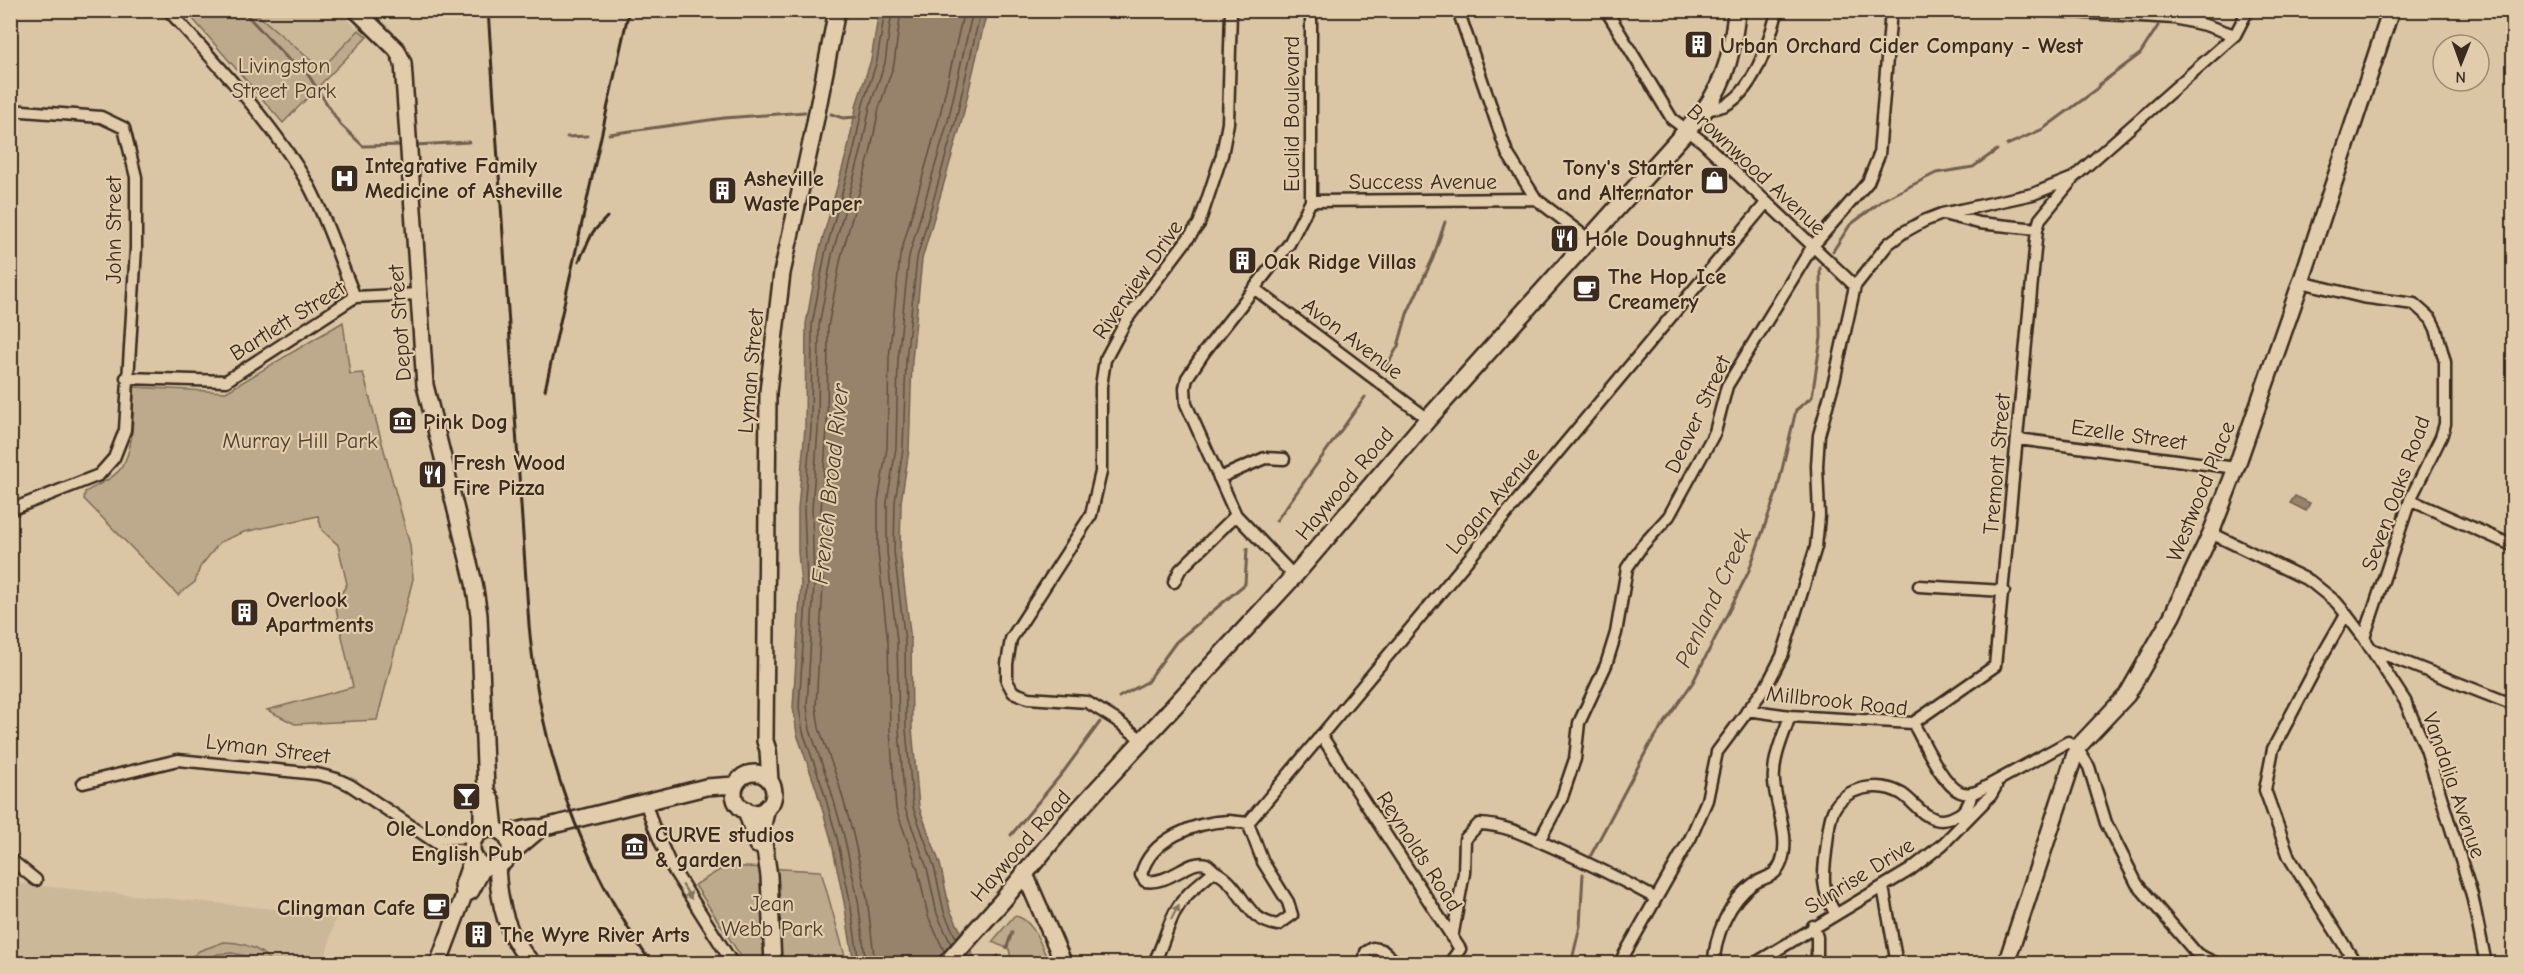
<svg xmlns="http://www.w3.org/2000/svg" width="2524" height="974" font-family="'Comic Neue',sans-serif">
	<rect width="100%" height="100%" fill="#dac6a5"/>
	<filter id="ink" filterUnits="userSpaceOnUse"><feTurbulence type="fractalNoise" baseFrequency=".0167" numOctaves="2"/><feDisplacementMap in="SourceGraphic" scale="12" xChannelSelector="R" yChannelSelector="G"/><feConvolveMatrix kernelMatrix="1 2 1 2 8 2 1 2 1" color-interpolation-filters="sRGB"/></filter>
	<g filter="url(#ink)">
		<path fill="#cbb899" d="M 253,11 L 338,11 L 359,30 L 321,69 Z
			M 10,883 L 336,915 L 324,963 L 11,963 Z"/>
		<path fill="#bda98c" stroke="#7c6a55" stroke-width="1.5" d="M 186,11 L 253,11 L 321,69 L 359,30 L 367,37 L 283,123 Z
			M 343,322 L 350,374 L 363,373 L 410,545 L 413,579 L 377,720 L 295,724 L 267,710 L 353,687 L 335,604 L 347,584 L 338,545 L 322,530 L 318,516 L 244,532 L 220,542 L 200,567 L 195,582 L 178,595 L 84,499 L 85,492 C 97,485 113,479 121,468 C 136,446 132,413 134,387 L 226,392 Z
			M 726,866 L 821,871 L 847,963 L 745,963 L 695,885 Z
			M 1014,916 C 1033,917 1042,948 1049,963 L 1012,963 L 1009,949 L 992,942 Z
			M 224,942 C 244,942 260,948 273,963 L 259,963 L 246,956 L 232,953 L 218,954 L 200,963 L 185,963 L 199,951 Z"/>
		<path fill="#97836c" stroke="#725f4d" stroke-width="1.5" d="M 879,11 L 987,11 L 961,124 L 922,259 L 912,360 L 909,450 L 901,502 L 900,551 L 911,641 L 912,728 L 919,807 L 940,864 L 950,910 L 977,963 L 854,964 L 844,902 L 831,839 L 816,788 L 797,734 L 793,707 L 801,584 L 798,552 L 798,509 L 805,428 L 806,324 L 819,252 L 848,148 L 857,103 L 871,60 Z
			M 2295,496 L 2310,503 L 2306,511 L 2290,503 Z"/>
		<g fill="none" stroke-linecap="round" stroke-linejoin="round">
			<path stroke="#604e3d" stroke-width="1.5" d="M 956,938 L 944,912 L 934,866 L 913,807 L 906,729 L 905,642 L 894,551 L 895,502 L 903,449 L 906,360 L 917,258 L 955,123 L 981,10
				M 951,944 L 937,914 L 927,868 L 905,808 L 899,729 L 897,642 L 887,552 L 887,502 L 896,448 L 898,359 L 909,256 L 948,121 L 973,10
				M 944,951 L 928,916 L 918,870 L 896,809 L 890,730 L 888,643 L 878,552 L 878,502 L 887,448 L 889,358 L 900,256 L 939,119 L 964,10
				M 859,964 L 850,901 L 837,838 L 822,786 L 803,732 L 799,707 L 807,584 L 804,509 L 811,428 L 812,325 L 825,254 L 854,150 L 863,104 L 877,61 L 885,10
				M 866,964 L 858,900 L 844,836 L 829,784 L 810,730 L 807,706 L 814,584 L 812,509 L 818,429 L 819,326 L 832,255 L 861,152 L 870,106 L 885,63 L 892,10
				M 875,964 L 867,898 L 853,834 L 838,781 L 819,728 L 816,706 L 823,585 L 821,510 L 827,429 L 828,327 L 841,257 L 870,154 L 879,108 L 894,64 L 901,10"/>
			<path stroke="#725f4d" stroke-width="3" d="M 242,10 L 288,59 L 307,73 L 340,124 L 363,146 L 405,145
				M 831,114 L 843,118 L 856,117
				M 609,134 L 724,118 L 805,112
				M 567,137 L 587,136
				M 415,145 L 469,142
				M 2007,145 L 2043,129 L 2096,90 L 2100,84 L 2140,54 L 2158,26
				M 1833,251 L 1850,225 L 1883,200 L 1936,173 L 1973,167 L 1997,150
				M 1385,369 L 1398,346 L 1407,314 L 1433,258 L 1445,222
				M 1276,521 L 1365,397
				M 1119,697 L 1147,682 L 1176,642 L 1245,584 L 1247,549
				M 1011,835 L 1064,771 L 1100,722
				M 1591,855 L 1650,744 L 1693,682 L 1748,573 L 1777,491 L 1796,410 L 1812,397 L 1821,338 L 1820,268
				M 1007,947 L 1012,932
				M 990,964 L 998,956
				M 1571,964 L 1580,926 L 1583,874"/>
			<defs>
				<path id="street" d="M 168,10 C 215,62 275,125 309,186 C 327,219 340,262 355,297
					M 1458,10 L 1507,153 L 1536,199 L 1588,239
					M 1606,10 L 1672,119 L 1703,142 L 1855,286
					M 2038,10 L 2174,18 L 2205,25 L 2235,35
					M 10,110 L 101,117 L 124,128 L 136,177 L 136,248 L 125,430 L 114,458 L 99,475 L 10,510
					M 1705,110 C 1710,109 1717,108 1723,106 C 1754,94 1769,40 1778,10
					M 1311,201 L 1536,199
					M 1943,214 L 1979,223 L 2037,229
					M 2301,282 L 2362,297 L 2414,304 L 2431,319 L 2436,329 L 2445,362 L 2445,424 L 2441,437 L 2410,500 L 2364,638
					M 1255,289 L 1428,419
					M 126,378 L 226,381 L 355,297 L 419,294
					M 2018,439 L 2236,468
					M 1219,478 L 1265,458 L 1284,459
					M 2410,500 L 2514,546
					M 2211,533 L 2310,581 L 2336,602 L 2346,614 L 2364,638 L 2405,701 L 2426,749 L 2472,895 L 2486,964
					M 1294,576 L 1236,515 L 1186,404 L 1185,388 L 1187,378 L 1205,351 L 1289,244 L 1311,201 L 1311,10
					M 1174,582 L 1180,570 L 1236,515
					M 1919,586 L 2004,591
					M 2346,614 L 2322,656 L 2273,749 L 2265,790 L 2289,857 L 2356,964
					M 2371,649 L 2514,705
					M 1747,710 L 1790,716 L 1913,723
					M 1913,723 L 1995,666 L 2037,229 L 2040,219 L 2072,180
					M 1913,723 C 1923,740 1942,784 1960,792 C 1967,795 1975,793 1982,789 L 2068,742 L 2077,748 L 2089,767 L 2106,823 L 2137,884 L 2197,954 L 2217,964
					M 1321,735 L 1460,949 L 1449,964
					M 1142,740 L 1116,720 L 1087,702 L 1028,698 L 1013,692 L 1007,681 L 1007,664 L 1011,639 L 1091,515 L 1101,472 L 1101,386 L 1105,360 L 1127,319 L 1199,224 L 1222,155 L 1228,123 L 1231,10
					M 83,783 L 178,760 L 317,774 L 337,779 L 350,785 L 444,848 L 472,852
					M 645,801 L 653,825 L 671,866 L 733,964
					M 1229,821 L 1248,823 L 1263,862 L 1288,902 L 1292,915 L 1278,925 C 1243,920 1245,888 1216,872 C 1212,870 1211,866 1206,864 C 1190,858 1170,885 1145,881 L 1141,875 C 1150,839 1195,822 1229,821 Z
					M 1248,823 L 1766,203
					M 432,839 L 475,837
					M 1539,841 L 1561,800 L 1575,759 L 1579,723 L 1606,665 L 1616,633 L 1627,568 L 1642,546 L 1669,516 L 1715,432 L 1727,386 L 1812,247 L 1868,182 L 1879,155 L 1891,10
					M 10,859 L 36,880
					M 1883,887 L 1897,964
					M 1835,913 C 1819,886 1824,872 1827,843 C 1828,832 1829,821 1833,811 C 1845,786 1880,781 1902,794 C 1914,802 1921,815 1935,819 C 1944,822 1953,818 1961,813 C 1967,807 1971,802 1971,793
					M 1813,926 L 1817,937 L 1817,964
					M 1452,938 L 1464,873 L 1465,839 L 1479,824 C 1506,825 1525,835 1550,846 C 1586,862 1621,879 1655,898
					M 1153,964 C 1163,947 1166,929 1175,912 C 1184,894 1200,884 1214,871
					M 1364,964 L 1366,952 L 1373,948 L 1382,950 L 1398,964
					M 1619,964 L 1691,837 L 1707,800 L 1717,752 L 1767,685 L 1782,656 L 1816,547 L 1819,516 L 1817,466 L 1819,435 L 1835,377 L 1855,286 L 1888,244 L 1904,232 L 1924,221 L 1942,214 L 2033,194 L 2073,178 L 2235,35 L 2248,10
					M 1714,964 C 1714,936 1730,900 1753,884 C 1764,877 1776,877 1781,863 C 1791,838 1776,808 1774,782 C 1772,759 1783,737 1790,716
					M 1754,964 L 1910,870 L 1943,844 L 1991,795 L 1996,786 L 1995,782"/>
				<path id="secondary" d="M 356,10 L 397,50 L 403,63 L 425,385 L 474,583 L 479,615 L 486,790 L 482,805 L 482,831
					M734 793a20 20 0 1 1 40 0a20 20 0 1 1-40 0Z
					M 770,781 L 768,750 L 765,741 L 768,392 L 782,273 L 812,138 L 837,10
					M 486,790 L 492,802 L 495,829
					M 767,807 L 762,830 L 769,876 L 773,964
					M 746,810 L 757,845
					M472 848a19 19 0 1 1 38 0a19 19 0 1 1-38 0Z
					M 501,832 C 515,835 527,825 541,828 L 706,787 L 735,785
					M 509,855 L 541,828
					M 497,867 C 499,903 506,937 533,964
					M 1024,872 L 1064,964
					M 464,895 L 471,891 L 484,866
					M 438,964 L 464,895 L 463,885 L 473,856
					M 2006,964 L 2077,748 L 2127,695 L 2172,616 L 2211,533 L 2236,468 L 2301,282 L 2391,10"/>
				<path id="primary" d="M 946,964 L 1003,900 L 1071,818 L 1294,576 L 1428,419 L 1704,111 C 1728,77 1732,50 1737,10"/>
			</defs>
			<use href="#street" stroke="#3b2a1e" stroke-width="15"/>
			<use href="#secondary" stroke="#3b2a1e" stroke-width="20"/>
			<use href="#primary" stroke="#3b2a1e" stroke-width="21"/>
			<use href="#street" stroke="#e1ccab" stroke-width="10"/>
			<use href="#secondary" stroke="#e1ccab" stroke-width="15"/>
			<use href="#primary" stroke="#e1ccab" stroke-width="16"/>
			<path stroke="#3b2a1e" stroke-width="3" d="M 488,10 L 529,625 C 540,750 579,860 652,964
				M 579,261 L 593,232 L 607,217
				M 545,390 L 629,10"/>
		</g>
		<defs><path id="oneway-solid" d="M-6-.8H1V-3.2L6.5 0L1 3.2V.8H-6Z" transform="scale(1.5)"/></defs>
		<g fill="#86735d">
			<use href="#oneway-solid" transform="translate(687 892) rotate(58)"/>
			<use href="#oneway-solid" transform="translate(1175 912) rotate(-62)"/>
		</g>
	</g>
	<defs>
		<symbol id="building-square" viewBox="-11 -11 22 22"><rect x="-9" y="-9" width="18" height="18" rx="4" fill="#3b2a1e" stroke="#e1ccab"/><path d="M-4-6H4V6H1V3H-1V6H-4ZM-2.5-4.3h1.7v1.8h-1.7ZM.8-4.3h1.7v1.8H.8ZM-2.5-1h1.7V.8h-1.7ZM.8-1h1.7V.8H.8Z" fill="#fff"/></symbol>
		<symbol id="hospital-square" viewBox="-11 -11 22 22"><rect x="-9" y="-9" width="18" height="18" rx="4" fill="#3b2a1e" stroke="#e1ccab"/><path d="M-5-5h3v3.5h4V-5h3V5h-3V1.5h-4V5h-3Z" fill="#fff"/></symbol>
		<symbol id="shop-square" viewBox="-11 -11 22 22"><rect x="-9" y="-9" width="18" height="18" rx="4" fill="#3b2a1e" stroke="#e1ccab"/><path d="M-5-2.5h2.3a2.7 3.5 0 0 1 5.4 0H5L5.5 6h-11ZM-1.5-2.5h3a1.5 2.3 0 0 0-3 0Z" fill="#fff"/></symbol>
		<symbol id="restaurant-square" viewBox="-11 -11 22 22"><rect x="-9" y="-9" width="18" height="18" rx="4" fill="#3b2a1e" stroke="#e1ccab"/><path d="M-5-6h1v4h1v-4h1v4h1v-4h1v5L-1.5 .5V6h-2V.5L-5-1ZM5-6V6H3V1.5H1.5Q1.5-4 5-6Z" fill="#fff"/></symbol>
		<symbol id="cafe-square" viewBox="-11 -11 22 22"><rect x="-9" y="-9" width="18" height="18" rx="4" fill="#3b2a1e" stroke="#e1ccab"/><path d="M-5.5-4.5H6V0H3Q3 3.5 0 3.5H-2.5Q-5.5 3.5-5.5 0ZM3-3.2v2h1.7v-2ZM-6 4.5H4V6H-6Z" fill="#fff"/></symbol>
		<symbol id="museum-square" viewBox="-11 -11 22 22"><rect x="-9" y="-9" width="18" height="18" rx="4" fill="#3b2a1e" stroke="#e1ccab"/><path d="M0-6L6-3V-2H-6V-3ZM-5-1h2V3h-2ZM-1-1h2V3h-2ZM3-1h2V3H3ZM-6 4H6V6H-6Z" fill="#fff"/></symbol>
		<symbol id="bar-square" viewBox="-11 -11 22 22"><rect x="-9" y="-9" width="18" height="18" rx="4" fill="#3b2a1e" stroke="#e1ccab"/><path d="M-6-5H6L.8 .8V4.5H3.5V6h-7V4.5H-.8V.8Z" fill="#fff"/></symbol>
	</defs>
	<g fill-rule="evenodd">
		<use href="#building-square" x="1682" y="28" width="33" height="33"/>
		<use href="#hospital-square" x="328" y="162" width="33" height="33"/>
		<use href="#shop-square" x="1698" y="164" width="33" height="33"/>
		<use href="#building-square" x="706" y="174" width="33" height="33"/>
		<use href="#restaurant-square" x="1548" y="222" width="33" height="33"/>
		<use href="#building-square" x="1226" y="244" width="33" height="33"/>
		<use href="#cafe-square" x="1570" y="272" width="33" height="33"/>
		<use href="#museum-square" x="386" y="404" width="33" height="33"/>
		<use href="#restaurant-square" x="416" y="458" width="33" height="33"/>
		<use href="#building-square" x="228" y="596" width="33" height="33"/>
		<use href="#bar-square" x="450" y="780" width="33" height="33"/>
		<use href="#museum-square" x="618" y="830" width="33" height="33"/>
		<use href="#cafe-square" x="420" y="890" width="33" height="33"/>
		<use href="#building-square" x="462" y="918" width="33" height="33"/>
	</g>
	<g text-anchor="middle" stroke-width="4.5" stroke-linejoin="round" paint-order="stroke">
		<g font-size="22" font-weight="bold" fill="#3b2a1e" stroke="#e1ccab" text-anchor="start">
			<text x="1720" y="53">Urban Orchard Cider Company - West</text>
			<text x="365" y="173">Integrative Family<tspan x="365" dy="25">Medicine of Asheville</tspan></text>
			<text x="1693" y="175" text-anchor="end">Tony's Starter<tspan x="1693" dy="25">and Alternator</tspan></text>
			<text x="744" y="186">Asheville<tspan x="744" dy="25">Waste Paper</tspan></text>
			<text x="1585" y="246">Hole Doughnuts</text>
			<text x="1264" y="269">Oak Ridge Villas</text>
			<text x="1608" y="284">The Hop Ice<tspan x="1608" dy="25">Creamery</tspan></text>
			<text x="423" y="429">Pink Dog</text>
			<text x="453" y="470">Fresh Wood<tspan x="453" dy="25">Fire Pizza</tspan></text>
			<text x="266" y="607">Overlook<tspan x="266" dy="25">Apartments</tspan></text>
			<text x="467" y="836" text-anchor="middle">Ole London Road<tspan x="467" dy="25">English Pub</tspan></text>
			<text x="655" y="842">CURVE studios<tspan x="655" dy="25">&amp; garden</tspan></text>
			<text x="415" y="915" text-anchor="end">Clingman Cafe</text>
			<text x="500" y="942">The Wyre River Arts</text>
		</g>
		<g font-size="22" fill="#4e3d2e" stroke="#e1ccab">
			<text x="284" y="73">Livingston<tspan x="284" dy="25">Street Park</tspan></text>
			<text x="300" y="448">Murray Hill Park</text>
			<text x="772" y="911">Jean<tspan x="772" dy="25">Webb Park</tspan></text>
		</g>
		<g font-size="22" fill="#3b2a1e" stroke="#e1ccab">
			<text transform="translate(1291 114) rotate(-90)" y="8">Euclid Boulevard</text>
			<text transform="translate(1757 169) rotate(43)" y="8">Brownwood Avenue</text>
			<text x="1423" y="189">Success Avenue</text>
			<text transform="translate(113 230) rotate(-90)" y="8">John Street</text>
			<text transform="translate(1137 279) rotate(-55)" y="8">Riverview Drive</text>
			<text transform="translate(287 320) rotate(-32)" y="8">Bartlett Street</text>
			<text transform="translate(399 323) rotate(-94)" y="8">Depot Street</text>
			<text transform="translate(1353 338) rotate(37)" y="8">Avon Avenue</text>
			<text transform="translate(750 371) rotate(-85)" y="8">Lyman Street</text>
			<text transform="translate(1697 414) rotate(-65)" y="8">Deaver Street</text>
			<text transform="translate(2129 434) rotate(8)" y="8">Ezelle Street</text>
			<text transform="translate(1996 464) rotate(-85)" y="8">Tremont Street</text>
			<text transform="translate(1344 483) rotate(-50)" y="8">Haywood Road</text>
			<text transform="translate(2200 491) rotate(-68)" y="8">Westwood Place</text>
			<text transform="translate(2395 493) rotate(-70)" y="8">Seven Oaks Road</text>
			<text transform="translate(1492 500) rotate(-50)" y="8">Logan Avenue</text>
			<text transform="translate(1837 700) rotate(6)" y="8">Millbrook Road</text>
			<text transform="translate(268 748) rotate(7)" y="8">Lyman Street</text>
			<text transform="translate(2455 785) rotate(71)" y="8">Vandalia Avenue</text>
			<text transform="translate(1020 845) rotate(-49)" y="8">Haywood Road</text>
			<text transform="translate(1420 851) rotate(57)" y="8">Reynolds Road</text>
			<text transform="translate(1859 875) rotate(-32)" y="8">Sunrise Drive</text>
		</g>
		<g font-size="24" font-style="italic" fill="#4d3c2e" stroke="#e1ccab">
			<text transform="translate(830 484) rotate(-84)" y="8">French Broad River</text>
			<text transform="translate(1713 598) rotate(-65)" y="8">Penland Creek</text>
		</g>
	</g>
	<rect width="2524" height="974" fill="none" stroke="#e1ccab" stroke-width="36"/>
	<rect x="18" y="18" width="2488" height="938" fill="none" stroke="#3b2a1e" stroke-width="2" filter="url(#ink)"/>
	<g transform="translate(2461 63) rotate(181)"><circle r="28" fill="#e1ccab" stroke="#9f8b73" stroke-width="1.5"/>
	<path d="M0-4.5L10 22L0 15L-10 22Z" fill="#3b2a1e"/>
	<text y="-9" font-size="16" font-weight="bold" text-anchor="middle" fill="#3b2a1e">N</text>
	</g>
</svg>
